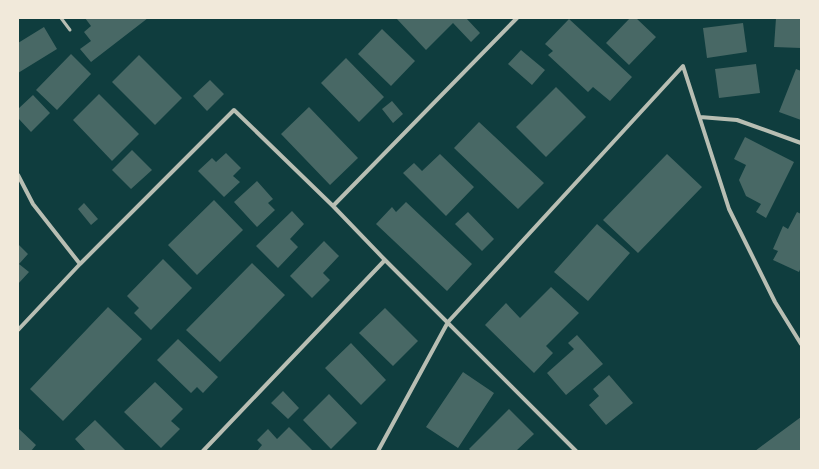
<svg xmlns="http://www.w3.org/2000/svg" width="819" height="469" font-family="'Roboto Condensed',sans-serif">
	<rect width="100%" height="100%" fill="#0f3d3e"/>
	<path fill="#486865" d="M 85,18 L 148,18 L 91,62 L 80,49 L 91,41 L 84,32 L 91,26 Z
		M 396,18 L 466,18 L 480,33 L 471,42 L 453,23 L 426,50 Z
		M 630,18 L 636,18 L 656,37 L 629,65 L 606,43 Z
		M 776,18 L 801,18 L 801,48 L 774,47 Z
		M 569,19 L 632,77 L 610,101 L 593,87 L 588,92 L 548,55 L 553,51 L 545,44 Z
		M 743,23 L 747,52 L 707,58 L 703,28 Z
		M 44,27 L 57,49 L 18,73 L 18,43 Z
		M 382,29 L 415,61 L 391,86 L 358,54 Z
		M 521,50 L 545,70 L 532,85 L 508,64 Z
		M 71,54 L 91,74 L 57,110 L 36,90 Z
		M 139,55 L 182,98 L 155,125 L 112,82 Z
		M 346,58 L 384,97 L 359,122 L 321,83 Z
		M 756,64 L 760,93 L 719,98 L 715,69 Z
		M 796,69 L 801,71 L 801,120 L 779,112 Z
		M 210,80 L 224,94 L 207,111 L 193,96 Z
		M 556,87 L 586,117 L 546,157 L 516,127 Z
		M 99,94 L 139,134 L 112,161 L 73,120 Z
		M 33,95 L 50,113 L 31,132 L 18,118 L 18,109 Z
		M 392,101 L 403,114 L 393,123 L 382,109 Z
		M 309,107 L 358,158 L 330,185 L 281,134 Z
		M 479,122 L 544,183 L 518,209 L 454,148 Z
		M 745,137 L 794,162 L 766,218 L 756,212 L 761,204 L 746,196 L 739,180 L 746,165 L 734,159 Z
		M 132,150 L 152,170 L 131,189 L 112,170 Z
		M 226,153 L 241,168 L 233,176 L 240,182 L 224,197 L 198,171 L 212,158 L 216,162 Z
		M 440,154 L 474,187 L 446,216 L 403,173 L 414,163 L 422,171 Z
		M 667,154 L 702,187 L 638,253 L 603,220 Z
		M 257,181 L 273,199 L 268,203 L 275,210 L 257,227 L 234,202 Z
		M 214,200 L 243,230 L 197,275 L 168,245 Z
		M 406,202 L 472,264 L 447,291 L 376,224 L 392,207 L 396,212 Z
		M 84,203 L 98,219 L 91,225 L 78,209 Z
		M 292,211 L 304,224 L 290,239 L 298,247 L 278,268 L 256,246 Z
		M 468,212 L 494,239 L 482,251 L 455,224 Z
		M 797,212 L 801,214 L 801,267 L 799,272 L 773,260 L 778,251 L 773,249 L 783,226 L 788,229 Z
		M 597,224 L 630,253 L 588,301 L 554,272 Z
		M 324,241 L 339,256 L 323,273 L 330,280 L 312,298 L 290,276 Z
		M 18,244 L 28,254 L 19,264 L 29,272 L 18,284 Z
		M 163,259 L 192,288 L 151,330 L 134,313 L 139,308 L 127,296 Z
		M 252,263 L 285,295 L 220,362 L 186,330 Z
		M 551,287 L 579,313 L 546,346 L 553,353 L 534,373 L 485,325 L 506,303 L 520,318 Z
		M 108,307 L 142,339 L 63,421 L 30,389 Z
		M 385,308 L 418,341 L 393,366 L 359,333 Z
		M 577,335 L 603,364 L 566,395 L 547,373 L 574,349 L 568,343 Z
		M 178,339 L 218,377 L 203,393 L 197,387 L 191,393 L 157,360 Z
		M 351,343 L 386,380 L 361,405 L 325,368 Z
		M 463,372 L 494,393 L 458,448 L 426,427 Z
		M 609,375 L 633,403 L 606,425 L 589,405 L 599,396 L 593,389 Z
		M 155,382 L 183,409 L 171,421 L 180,429 L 161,448 L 124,412 Z
		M 283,391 L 299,408 L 288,419 L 271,403 Z
		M 329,394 L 357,423 L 331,449 L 303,420 Z
		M 509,409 L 534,434 L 516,451 L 471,451 L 469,449 Z
		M 801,417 L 801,451 L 755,451 Z
		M 95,420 L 126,451 L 86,451 L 75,439 Z
		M 289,427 L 313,451 L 257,451 L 262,445 L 257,440 L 268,429 L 277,439 Z
		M 18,428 L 36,445 L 31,451 L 18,451 Z"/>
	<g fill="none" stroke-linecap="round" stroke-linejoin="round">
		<path stroke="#b8beb3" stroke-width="3" d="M 61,18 L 70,30"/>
		<path stroke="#b8beb3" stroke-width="4" d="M 517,18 L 333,206 L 385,260 L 576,451
			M 700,117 L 737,120 L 801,143
			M 18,175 L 33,204 L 80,264
			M 18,330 L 80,264 L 234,110 L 333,206
			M 203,451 L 385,260
			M 378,451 L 448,322 L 683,66 L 729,209 L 775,302 L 801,344"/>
	</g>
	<rect width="819" height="469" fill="none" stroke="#f1e9da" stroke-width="38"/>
</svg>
